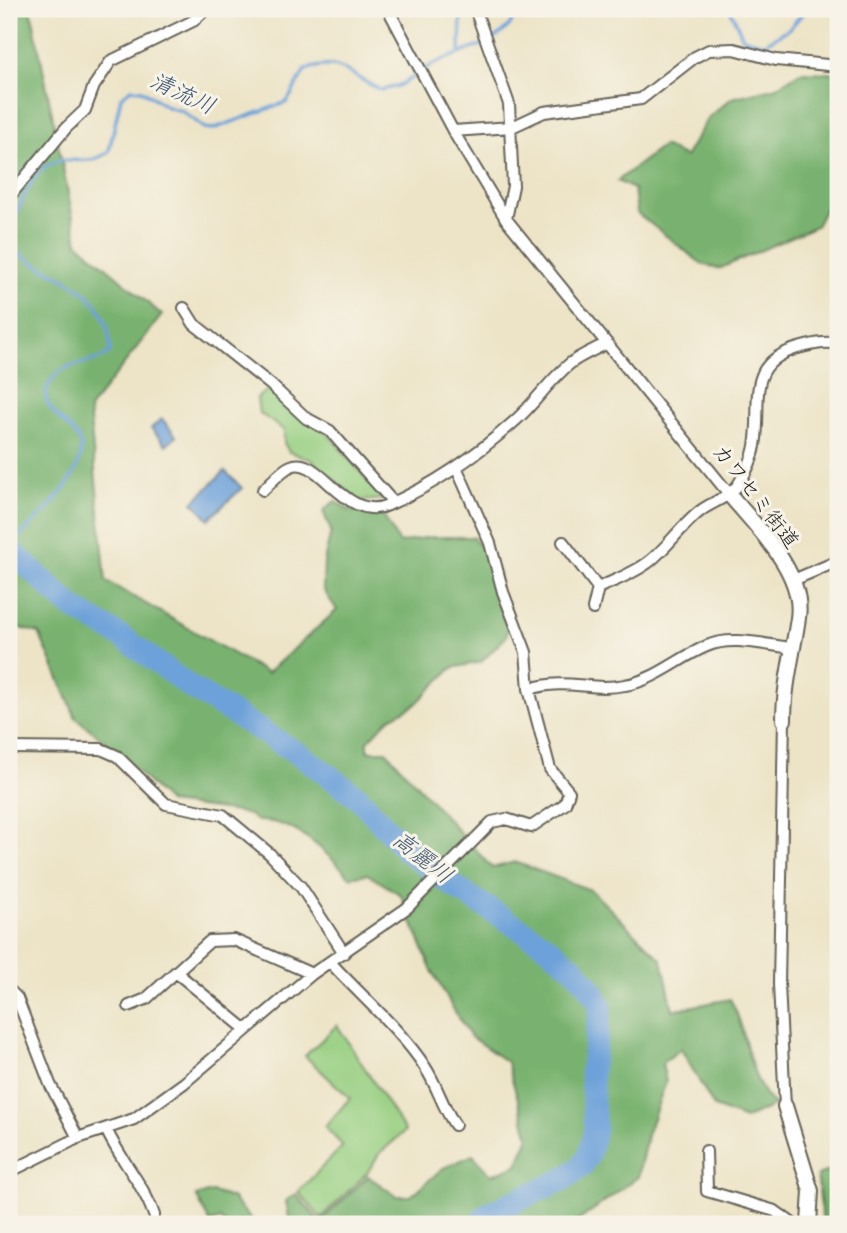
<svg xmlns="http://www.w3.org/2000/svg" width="847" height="1233" font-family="'Shantell Sans','Klee One',sans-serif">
	<rect width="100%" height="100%" fill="#f7f3e8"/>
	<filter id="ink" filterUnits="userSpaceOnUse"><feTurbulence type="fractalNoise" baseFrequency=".0143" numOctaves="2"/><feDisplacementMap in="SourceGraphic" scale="14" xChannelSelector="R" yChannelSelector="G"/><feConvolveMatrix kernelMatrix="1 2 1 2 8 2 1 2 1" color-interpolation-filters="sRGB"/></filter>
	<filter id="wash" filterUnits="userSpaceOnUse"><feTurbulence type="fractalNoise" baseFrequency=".00686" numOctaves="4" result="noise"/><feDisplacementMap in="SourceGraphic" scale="28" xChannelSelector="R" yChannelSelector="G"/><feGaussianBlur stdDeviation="1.57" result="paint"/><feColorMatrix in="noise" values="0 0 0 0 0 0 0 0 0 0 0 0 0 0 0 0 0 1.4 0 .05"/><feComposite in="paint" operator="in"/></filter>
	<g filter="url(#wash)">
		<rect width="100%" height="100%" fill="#ede4c7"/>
		<path fill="#97cf81" stroke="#5a764e" stroke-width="2" d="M 269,389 L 328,434 L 383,499 L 359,501 L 312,460 L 289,452 L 284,443 L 284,430 L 259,413 L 257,398 Z
			M 337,1025 L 405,1131 L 379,1154 L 367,1173 L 321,1218 L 298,1192 L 343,1146 L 325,1127 L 350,1098 L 305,1056 Z"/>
		<path fill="#79b26f" stroke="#4a6746" stroke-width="2" d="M 9,9 L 31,9 L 78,243 L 162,315 L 89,409 L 106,581 L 267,673 L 337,610 L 323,589 L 324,562 L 331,531 L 323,511 L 335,501 L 350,510 L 383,515 L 399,543 L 429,537 L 473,537 L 499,574 L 497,602 L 509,625 L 506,637 L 481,662 L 452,668 L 415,705 L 390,718 L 368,741 L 368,751 L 386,751 L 492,868 L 515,862 L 591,890 L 662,960 L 673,1010 L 730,999 C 748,1029 748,1085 775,1105 L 745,1119 L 714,1107 L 681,1049 L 662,1063 L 666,1082 L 647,1135 L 638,1177 L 574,1224 L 290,1224 L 286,1201 L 296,1194 L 320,1222 L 368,1176 L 396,1196 L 411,1196 L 443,1168 L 473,1155 L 491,1175 L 517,1165 L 529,1137 L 507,1062 L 471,1037 L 455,1012 L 431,969 L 401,895 L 367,874 L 350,877 C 325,851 294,819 257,821 L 249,815 L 238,812 L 169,803 L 119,753 L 76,718 L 39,633 L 9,625 Z
			M 800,72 L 838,73 L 838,184 L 816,226 L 719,269 L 702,264 L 637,213 L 634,189 L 617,181 L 663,146 L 685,157 L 708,118 L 732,98 L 777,87 Z
			M 838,1168 L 838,1224 L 823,1224 L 817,1175 Z
			M 212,1192 L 232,1198 L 255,1224 L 225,1224 L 220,1219 L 210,1223 L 196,1196 Z"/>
		<path fill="#6da1d9" stroke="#445e7a" stroke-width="2" d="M 162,419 L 176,436 L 166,445 L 151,428 Z
			M 225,471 L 242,488 L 209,519 L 193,502 Z"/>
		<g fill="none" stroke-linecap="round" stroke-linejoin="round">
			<path stroke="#6da1d9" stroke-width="3.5" d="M 730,9 L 743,38 L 764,44 L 790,28 L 806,9
				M 460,54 L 461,9
				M 9,546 C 33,523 80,483 81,449 C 82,424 27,412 53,378 C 66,360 93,367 110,352 C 112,267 13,278 11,234 C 11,225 17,212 21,203 C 52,131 77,178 109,151 L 121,97 L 131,89 L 142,90 L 167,107 L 182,111 L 204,128 L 213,129 L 287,102 L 305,70 C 343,57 349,76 381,90 C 411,85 411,75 434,64 C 466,48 504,46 519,9"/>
			<path stroke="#6da1d9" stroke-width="23" d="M 9,549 L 72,607 L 125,639 L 193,689 L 305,758 L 359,798 L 406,850 L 456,888 L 544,944 L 576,970 L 592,990 L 601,1008 L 591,1072 L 595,1130 L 589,1154 L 581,1167 L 562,1180 L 489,1213 L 477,1224"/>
		</g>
	</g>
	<g filter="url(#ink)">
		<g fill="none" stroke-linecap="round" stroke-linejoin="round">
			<defs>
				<path id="minor" d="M 388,9 L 453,131 L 506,219 L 729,494
					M 475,9 L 509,104 L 513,186 L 506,219
					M 453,131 L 512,127 L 544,112 L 641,99 L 695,57 L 709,50 L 734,49 L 776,60 L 838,66
					M 9,197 L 66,128 L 85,110 L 94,86 L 111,61 L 193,21 L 206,9
					M 184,308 L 194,324 L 271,385 L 306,418 L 330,431 L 393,502
					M 263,490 C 271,483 281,470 291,466 C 319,453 345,524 388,505 C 437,484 477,455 516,420 C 536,402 551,378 572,362 C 582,355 594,350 605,344
					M 563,542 L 598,588 L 593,609
					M 791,581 L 838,561
					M 598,588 C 615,580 635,573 650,561 C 669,546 683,523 703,509 C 715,501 729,497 738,485 C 745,474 753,459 755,446 C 763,402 742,362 802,347 C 814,344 826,341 838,344
					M 529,689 C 569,677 589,692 625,685 C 656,680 678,658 707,646 C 732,635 765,645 792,648
					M 784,720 L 779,984 L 785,1106
					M 9,748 L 101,749 L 117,756 L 166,804 L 223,815 L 270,854 L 301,887 L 344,953
					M 331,963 C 359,994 403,1032 425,1067 C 437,1085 442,1106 455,1125
					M 177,973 L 244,1028
					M 9,990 L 17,998 L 50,1084 L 78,1138
					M 129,1006 L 146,999 L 210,941 L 234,940 L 312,974
					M 106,1129 C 120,1160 143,1183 154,1215
					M 706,1151 L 707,1191 L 775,1211 L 793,1224
					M 9,1172 L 78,1138 L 134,1119 L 184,1083 L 312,974 L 407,908 L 492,822 L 506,819 L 531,827 L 565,804 L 569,792 L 550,769 L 529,689 L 526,652 L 503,592 L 490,543 L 457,469"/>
				<path id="tertiary" d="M 729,494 C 756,527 805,572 798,618 C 793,653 784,685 784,720
					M 785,1106 L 811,1191 L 809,1224"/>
			</defs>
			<use href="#minor" stroke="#656258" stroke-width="14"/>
			<use href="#tertiary" stroke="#656258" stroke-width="18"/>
			<use href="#minor" stroke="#fff" stroke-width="10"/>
			<use href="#tertiary" stroke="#fff" stroke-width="14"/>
		</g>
	</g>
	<g text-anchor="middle" stroke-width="6" stroke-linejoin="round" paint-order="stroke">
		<g font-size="21" fill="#1c1c1c" stroke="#f7f3e8">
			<text transform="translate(756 496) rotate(52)" y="7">カワセミ街道</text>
		</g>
		<g font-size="23" font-style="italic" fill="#405871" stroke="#f7f3e8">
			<text transform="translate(183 93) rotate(25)" y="8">清流川</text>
			<text transform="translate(423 857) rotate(38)" y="8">高麗川</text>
		</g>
	</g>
	<rect width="847" height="1233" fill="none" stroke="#f7f3e8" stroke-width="35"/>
</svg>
